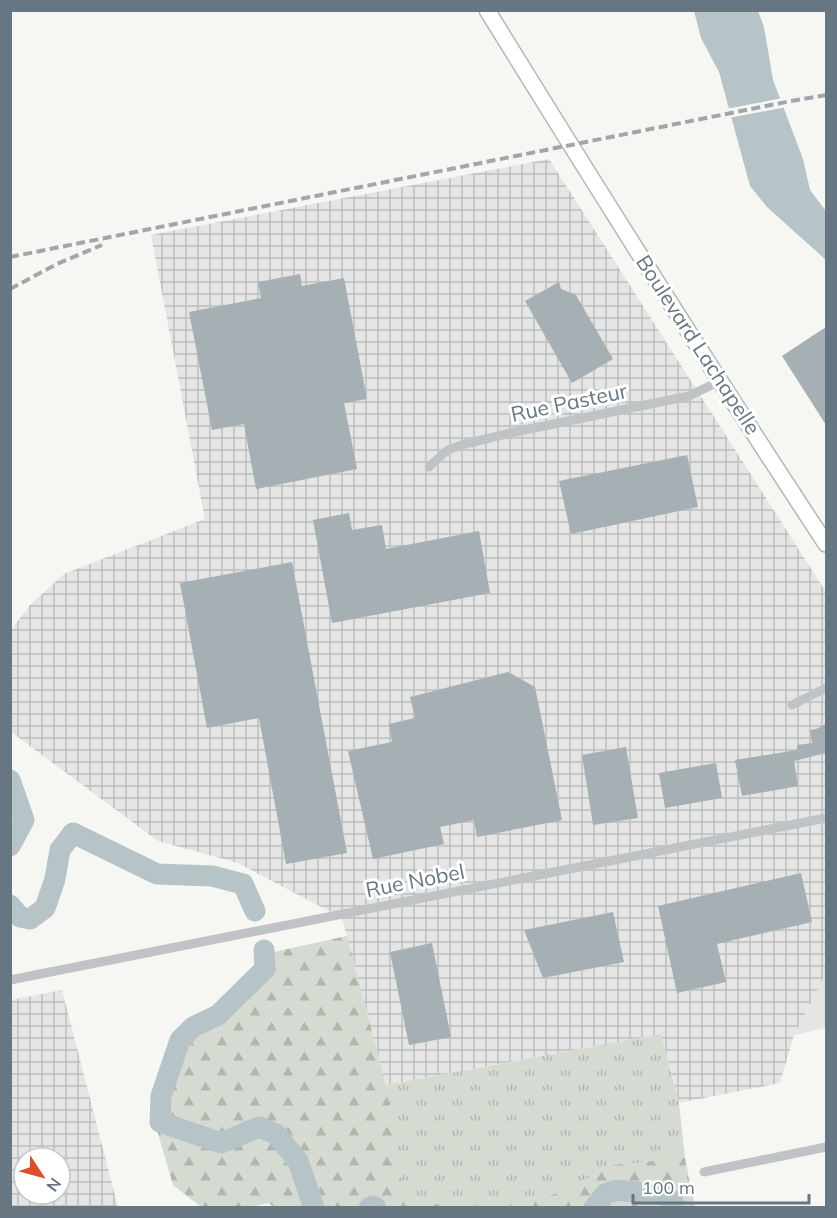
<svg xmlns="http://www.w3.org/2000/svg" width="837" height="1218" font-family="Mulish,sans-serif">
	<defs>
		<pattern id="industrial-grid" width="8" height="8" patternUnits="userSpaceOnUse" patternTransform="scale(1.5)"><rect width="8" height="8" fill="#e4e5e4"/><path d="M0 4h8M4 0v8" fill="none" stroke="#bdbebe"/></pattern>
		<pattern id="grass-tufts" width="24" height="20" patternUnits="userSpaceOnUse" patternTransform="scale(1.5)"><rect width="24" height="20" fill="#d6dbd2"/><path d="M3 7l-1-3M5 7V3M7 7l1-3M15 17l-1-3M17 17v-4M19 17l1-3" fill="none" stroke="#b1b6b0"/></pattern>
		<pattern id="forest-firs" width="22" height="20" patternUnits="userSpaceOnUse" patternTransform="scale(1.5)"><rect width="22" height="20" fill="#d6dbd2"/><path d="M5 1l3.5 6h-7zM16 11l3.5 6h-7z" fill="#b1b6b0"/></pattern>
	</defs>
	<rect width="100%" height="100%" fill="#f6f6f3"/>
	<path fill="#e4e5e4" d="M 826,973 L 826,1028 L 794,1035 Z"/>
	<path fill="url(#industrial-grid)" fill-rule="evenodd" d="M 549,159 L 826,592 L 826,973 L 794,1035 L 780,1083 L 679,1103 L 661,1034 L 386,1085 L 342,918 L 238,863 L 158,841 L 11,732 L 11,630 L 30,605 L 64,574 L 205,519 L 151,235 Z
		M 62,990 L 118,1207 L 11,1207 L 11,1000 ZM 24,1158 L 60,1158 L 60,1194 L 24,1194 Z"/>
	<path fill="url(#grass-tufts)" d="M 661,1034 L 679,1103 L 685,1158 L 695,1207 L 406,1207 L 395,1148 L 386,1085 Z"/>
	<path fill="url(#forest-firs)" d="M 347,936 L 386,1085 L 401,1179 L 416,1197 L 444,1207 L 276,1208 L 268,1203 L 252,1207 L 201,1207 L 173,1185 L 154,1120 L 166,1073 L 179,1047 L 208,1021 L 226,1016 L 269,953 Z
		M 685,1158 L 690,1207 L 512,1207 L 558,1193 L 612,1165 Z"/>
	<path fill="#b6c3c7" d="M 694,11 L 758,11 L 764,27 L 773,80 L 803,159 L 810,190 L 826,211 L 826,260 L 767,207 L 750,186 L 719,72 L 701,38 Z"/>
	<path fill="#f6f6f3" d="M 783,98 L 787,107 L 728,118 L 726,109 Z"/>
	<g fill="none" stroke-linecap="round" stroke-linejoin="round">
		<path stroke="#b6c3c7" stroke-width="21" d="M 10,780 L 24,820 L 10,846
			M 10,905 L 20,917 L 30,919 L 45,908 L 55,879 L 60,850 L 73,833 L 157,874 L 212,876 L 243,884 L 255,911
			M 264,950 L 265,969 L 218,1015 L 193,1027 L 180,1040 L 161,1096 L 160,1122 L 221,1143 L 259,1127 L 276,1134 L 298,1161 L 314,1208
			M 369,1208 L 373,1206 L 376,1208
			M 594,1208 L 605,1194 L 617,1190 L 663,1195 L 673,1201 L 674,1208"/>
	</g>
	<path fill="#a6afb4" d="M 300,274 L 302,286 L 344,278 L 367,399 L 344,403 L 357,469 L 256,489 L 244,424 L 212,430 L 189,312 L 261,298 L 258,282 Z
		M 559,282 L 561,289 L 576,295 L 613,359 L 572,383 L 525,301 Z
		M 826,327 L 826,425 L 782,356 Z
		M 687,455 L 698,507 L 571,534 L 559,481 Z
		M 349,513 L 352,530 L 382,525 L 386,549 L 479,531 L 490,593 L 332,623 L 313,520 Z
		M 292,562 L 347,853 L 286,864 L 259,718 L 207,728 L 180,583 Z
		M 508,672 L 535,687 L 562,820 L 477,837 L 474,820 L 440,827 L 444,844 L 373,859 L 348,751 L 392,742 L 389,724 L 415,718 L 410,697 Z
		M 826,724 L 826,753 L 794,761 L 798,786 L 742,796 L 735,760 L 797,750 L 797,745 L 812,743 L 810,730 L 816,729 Z
		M 626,747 L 638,818 L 593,825 L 582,755 Z
		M 716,763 L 722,798 L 665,808 L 659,773 Z
		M 801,873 L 812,922 L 717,944 L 726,982 L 677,993 L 658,906 Z
		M 613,912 L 624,962 L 543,978 L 524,930 Z
		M 432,943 L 451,1037 L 409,1045 L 390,952 Z"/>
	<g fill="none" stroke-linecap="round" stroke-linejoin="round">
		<defs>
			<path id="primary" d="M 487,10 C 598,190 710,368 826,544"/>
		</defs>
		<use href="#primary" stroke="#b2b7ba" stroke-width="18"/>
		<path stroke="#bfc3c6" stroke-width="9" d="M 429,467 L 444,453 L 450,449 L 465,444 L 515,432 L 689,396 L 720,381
			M 792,705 L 826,688
			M 10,980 L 826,818
			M 704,1172 L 826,1147"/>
		<use href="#primary" stroke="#fff" stroke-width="15"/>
		<path stroke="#a0a7ac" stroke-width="4" stroke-dasharray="9 4.5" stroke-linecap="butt" d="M 10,257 L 791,101 L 826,95
			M 10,289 L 57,264 L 102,245"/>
	</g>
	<g text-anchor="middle" stroke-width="6" stroke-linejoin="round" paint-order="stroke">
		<g font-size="21" fill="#667783" stroke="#fff">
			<text transform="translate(698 345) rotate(57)" y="7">Boulevard Lachapelle</text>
			<text transform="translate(569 403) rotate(-12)" y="7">Rue Pasteur</text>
			<text transform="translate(415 881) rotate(-11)" y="7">Rue Nobel</text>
		</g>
	</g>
	<rect width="837" height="1218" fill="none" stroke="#667783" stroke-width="24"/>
	<g transform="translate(42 1176) rotate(126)"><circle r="28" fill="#ffffff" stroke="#c2c9cd" stroke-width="1.5"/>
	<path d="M0-4.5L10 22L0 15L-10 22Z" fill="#de4d2b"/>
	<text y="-9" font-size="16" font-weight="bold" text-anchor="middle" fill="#667783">N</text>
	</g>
	<path d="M633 1194v9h176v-9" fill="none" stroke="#667783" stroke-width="3"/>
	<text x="642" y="1194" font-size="18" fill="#667783" stroke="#ffffff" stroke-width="4.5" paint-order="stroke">100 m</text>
</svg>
